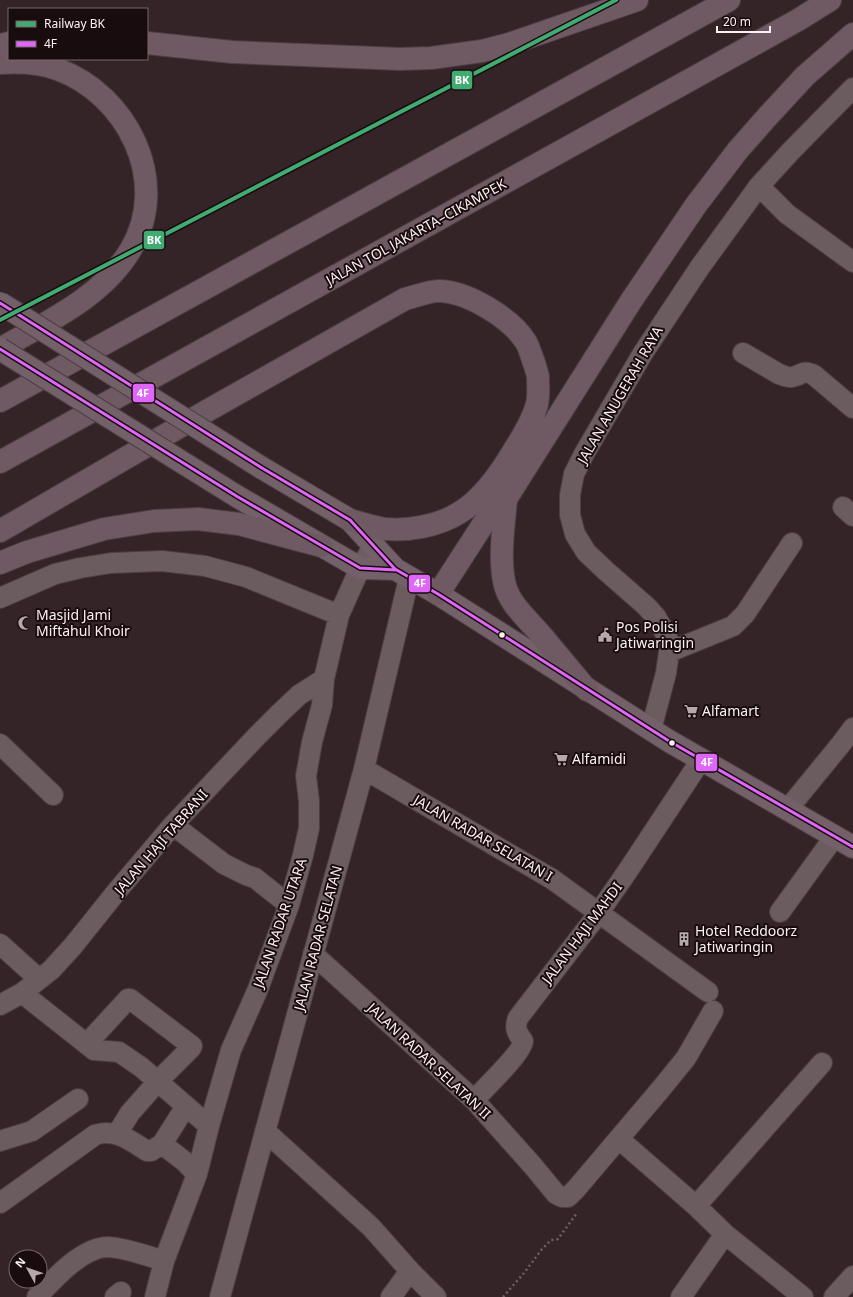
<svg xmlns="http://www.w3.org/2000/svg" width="853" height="1297" font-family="'Noto Sans',sans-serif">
	<rect width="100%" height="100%" fill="#342428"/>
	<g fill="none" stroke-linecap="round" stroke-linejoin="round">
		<defs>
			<path id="minor" d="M 759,186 L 787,214 L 853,262
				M 743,353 L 779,374 C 782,375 788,378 792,377 C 803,375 802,369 814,375 L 853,408
				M 843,507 L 853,516
				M 0,598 L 55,574 L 80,568 L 111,563 L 162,561 L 205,566 L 246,577 L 339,615
				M 669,652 L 733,626 L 745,614 L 792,543
				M 651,730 L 666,673 L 669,652 L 669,642 L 664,631 L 656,617 L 646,606 L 606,571 L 586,552 L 575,534 L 570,515 L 570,495 L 574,474 L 584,454 L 643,353 L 700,267 L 759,186 L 791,151 L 853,88
				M 0,744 L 53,795
				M 364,769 L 552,879 L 708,992
				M 787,810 L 841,744 L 853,728
				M 173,825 L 224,864 L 246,875 L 255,878 L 289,905
				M 780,912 L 835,836
				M 0,944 L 39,979
				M 313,954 L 474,1100 L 533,1166 L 556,1194 L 562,1197 L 568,1197 L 576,1189 L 660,1090 L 686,1058 L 713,1011
				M 22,993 L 94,1050 L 119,1052 L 141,1067 L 209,1126
				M 0,1005 L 22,993 L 51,970 L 73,946 L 117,891 L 173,825 L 256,737 L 279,714 L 299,695 L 324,679
				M 94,1050 L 91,1044 L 93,1037 L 128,999 L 130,999 L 192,1046 L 191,1048 L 160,1079 L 130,1113 L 117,1134
				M 474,1100 C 483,1090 523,1052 523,1041 C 517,1033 514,1028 518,1018 L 595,918 L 627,872 L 701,760
				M 265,1131 L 371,1227 L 410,1271 L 436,1297
				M 619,1139 L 696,1206 L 725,1234 L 803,1297
				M 0,1141 L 32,1131 L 78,1099
				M 162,1144 L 186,1106
				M 0,1203 L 95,1135 C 115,1128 131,1141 147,1151 L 151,1151 L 162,1144 L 184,1161 L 197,1174
				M 696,1206 L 822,1063
				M 37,1297 C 53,1280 81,1248 107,1247 C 123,1247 148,1256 164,1261
				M 115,1297 L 121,1292
				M 155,1297 L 164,1261 L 197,1174 L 209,1126 L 231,1050 L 258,989 L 289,905 L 303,855 L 309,828 L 309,801 L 306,776 L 312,742 L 322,705 L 324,679 L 339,615 L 360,568 L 374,545
				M 220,1297 L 364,769 L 409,578
				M 391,1297 L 410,1271
				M 681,1297 L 725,1234
				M 834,1297 L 853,1276"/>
			<path id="major" d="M 262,468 L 350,520 L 395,569 L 438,594 L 669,741 L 853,847
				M 238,497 L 360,568 L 395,569"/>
			<path id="highway" d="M 147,43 L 232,52 L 400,59 L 431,58 L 482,51 L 509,44 L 637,0
				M 0,45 L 9,43
				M 0,63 C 19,62 39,62 57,69 C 127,94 171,181 131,249 C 103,297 47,322 0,349
				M 0,401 L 729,0
				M 0,462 L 798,20 L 830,0
				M 506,499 C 504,525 499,555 504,581 C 508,604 528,619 542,636 C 557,654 572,672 587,690
				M 0,531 L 205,412 L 405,299 C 413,297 432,290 440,291 C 468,292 511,318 526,342 C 529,347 537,371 538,377 C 538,385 539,396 537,404 C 533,420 523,436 514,450 C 501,472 481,500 459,513 C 438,526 409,531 385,529 C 374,527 361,523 350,520
				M 0,563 L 27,552 L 104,529 L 154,521 L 198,519 L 239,524 L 321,546
				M 438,594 L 491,512 L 506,499 L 631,301 L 696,205 L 738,150 L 768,116 L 805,76 L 853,34"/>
		</defs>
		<use href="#minor" stroke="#4c3f43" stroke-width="22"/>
		<use href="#major" stroke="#4c3f43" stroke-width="24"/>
		<use href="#highway" stroke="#4c3f43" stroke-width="24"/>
		<path stroke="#6d6164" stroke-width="2.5" stroke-dasharray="2 3" stroke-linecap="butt" d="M 503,1297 L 524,1273 L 542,1249 L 551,1240 L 558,1239 L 577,1213"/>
		<use href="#minor" stroke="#6a5c5f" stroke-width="20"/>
		<use href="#major" stroke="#736069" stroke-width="22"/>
		<use href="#highway" stroke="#6f5a64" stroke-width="22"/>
		<defs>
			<path id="major-bridge" d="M 0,303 L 262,468
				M 0,349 L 238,497"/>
		</defs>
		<use href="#major-bridge" stroke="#4c3f43" stroke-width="24" stroke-linecap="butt"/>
		<use href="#major-bridge" stroke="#736069" stroke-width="22"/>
		<defs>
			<path id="bus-1" d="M 0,303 L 262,468 L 350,520 L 395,569 L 438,594 L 669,741 L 853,847
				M 0,349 L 238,497 L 360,568 L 396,570"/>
		</defs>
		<use href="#bus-1" stroke="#190c0f" stroke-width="6"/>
		<use href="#bus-1" stroke="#df66f9" stroke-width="3"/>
		<defs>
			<path id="rail-1" d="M 0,320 L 616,0"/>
		</defs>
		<use href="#rail-1" stroke="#190c0f" stroke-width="7"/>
		<use href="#rail-1" stroke="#41ac72" stroke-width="4"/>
	</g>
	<defs>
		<symbol id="mosque-bare" viewBox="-9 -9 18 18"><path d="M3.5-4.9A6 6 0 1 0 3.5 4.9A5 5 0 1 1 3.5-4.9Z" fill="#b7a9ab" stroke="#190c0f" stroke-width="2.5" paint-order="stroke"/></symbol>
		<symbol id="civic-bare" viewBox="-9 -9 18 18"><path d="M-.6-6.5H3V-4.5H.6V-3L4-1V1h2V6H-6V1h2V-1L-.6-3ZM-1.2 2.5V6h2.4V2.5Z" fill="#b7a9ab" stroke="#190c0f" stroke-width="2.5" paint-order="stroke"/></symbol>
		<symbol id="supermarket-bare" viewBox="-9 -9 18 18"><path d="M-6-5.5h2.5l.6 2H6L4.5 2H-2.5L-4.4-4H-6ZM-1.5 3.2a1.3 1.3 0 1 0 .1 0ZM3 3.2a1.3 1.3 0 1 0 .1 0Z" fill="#b7a9ab" stroke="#190c0f" stroke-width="2.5" paint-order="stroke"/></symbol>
		<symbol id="building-bare" viewBox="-9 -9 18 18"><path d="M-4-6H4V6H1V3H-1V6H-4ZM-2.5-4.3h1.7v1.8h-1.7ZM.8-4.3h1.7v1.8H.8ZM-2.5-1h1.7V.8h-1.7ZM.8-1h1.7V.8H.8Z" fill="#b7a9ab" stroke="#190c0f" stroke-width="2.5" paint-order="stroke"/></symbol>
	</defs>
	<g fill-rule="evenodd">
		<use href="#mosque-bare" x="15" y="613" width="20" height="20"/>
		<use href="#civic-bare" x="595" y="625" width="20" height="20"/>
		<use href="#supermarket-bare" x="681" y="701" width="20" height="20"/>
		<use href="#supermarket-bare" x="551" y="749" width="20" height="20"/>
		<use href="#building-bare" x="674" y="929" width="20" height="20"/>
	</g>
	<g fill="#fdf0f2" stroke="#190c0f" stroke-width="1.5">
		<circle cx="502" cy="635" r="3.5"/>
		<circle cx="672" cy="743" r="3.5"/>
	</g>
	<g text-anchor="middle" stroke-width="4" stroke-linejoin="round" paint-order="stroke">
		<g font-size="14" fill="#fdf0f2" stroke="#190c0f">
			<text transform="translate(416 232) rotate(-29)" y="5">JALAN TOL JAKARTA–CIKAMPEK</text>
			<text transform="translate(620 395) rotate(-60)" y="5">JALAN ANUGERAH RAYA</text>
			<text transform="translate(483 838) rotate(30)" y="5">JALAN RADAR SELATAN I</text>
			<text transform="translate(161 842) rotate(-49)" y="5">JALAN HAJI TABRANI</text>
			<text transform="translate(280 923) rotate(-71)" y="5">JALAN RADAR UTARA</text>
			<text transform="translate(582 933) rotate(-53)" y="5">JALAN HAJI MAHDI</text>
			<text transform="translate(318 938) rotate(-75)" y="5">JALAN RADAR SELATAN</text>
			<text transform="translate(429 1061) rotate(43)" y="5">JALAN RADAR SELATAN II</text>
		</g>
		<g font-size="14" fill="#fdf0f2" stroke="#190c0f" text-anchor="start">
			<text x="36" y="620">Masjid Jami<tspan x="36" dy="16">Miftahul Khoir</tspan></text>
			<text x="616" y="632">Pos Polisi<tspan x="616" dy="16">Jatiwaringin</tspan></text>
			<text x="702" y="716">Alfamart</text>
			<text x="572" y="764">Alfamidi</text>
			<text x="695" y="936">Hotel Reddoorz<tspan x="695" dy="16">Jatiwaringin</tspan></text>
		</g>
	</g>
	<g stroke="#190c0f" stroke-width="1.5">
		<rect x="451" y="70" width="22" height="20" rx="4" fill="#41ac72"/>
		<rect x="143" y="230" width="22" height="20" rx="4" fill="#41ac72"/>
		<rect x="132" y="383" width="23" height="20" rx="4" fill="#df66f9"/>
		<rect x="408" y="574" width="23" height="19" rx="4" fill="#df66f9"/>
		<rect x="695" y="753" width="23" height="19" rx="4" fill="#df66f9"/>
	</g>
	<g font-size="11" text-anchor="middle" font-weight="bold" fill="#fff">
		<text x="462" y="84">BK</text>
		<text x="154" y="244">BK</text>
		<text x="143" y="397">4F</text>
		<text x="420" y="587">4F</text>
		<text x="707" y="766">4F</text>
	</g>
	<rect x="8" y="8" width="140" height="52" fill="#190c0f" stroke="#74676a"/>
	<rect x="16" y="21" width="20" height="6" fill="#41ac72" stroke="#74676a"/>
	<text x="44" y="28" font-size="12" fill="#fdf0f2">Railway BK</text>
	<rect x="16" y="41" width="20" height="6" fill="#df66f9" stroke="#74676a"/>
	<text x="44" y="48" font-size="12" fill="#fdf0f2">4F</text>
	<g transform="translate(28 1269) rotate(310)"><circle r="19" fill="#190c0f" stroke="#74676a"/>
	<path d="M0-3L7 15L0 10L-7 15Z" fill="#b7a9ab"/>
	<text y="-6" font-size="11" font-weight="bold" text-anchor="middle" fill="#fdf0f2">N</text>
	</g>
	<path d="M717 26v6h53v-6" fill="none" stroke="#fdf0f2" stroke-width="2"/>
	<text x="723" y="26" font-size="12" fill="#fdf0f2" stroke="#190c0f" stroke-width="3" paint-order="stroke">20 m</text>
</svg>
